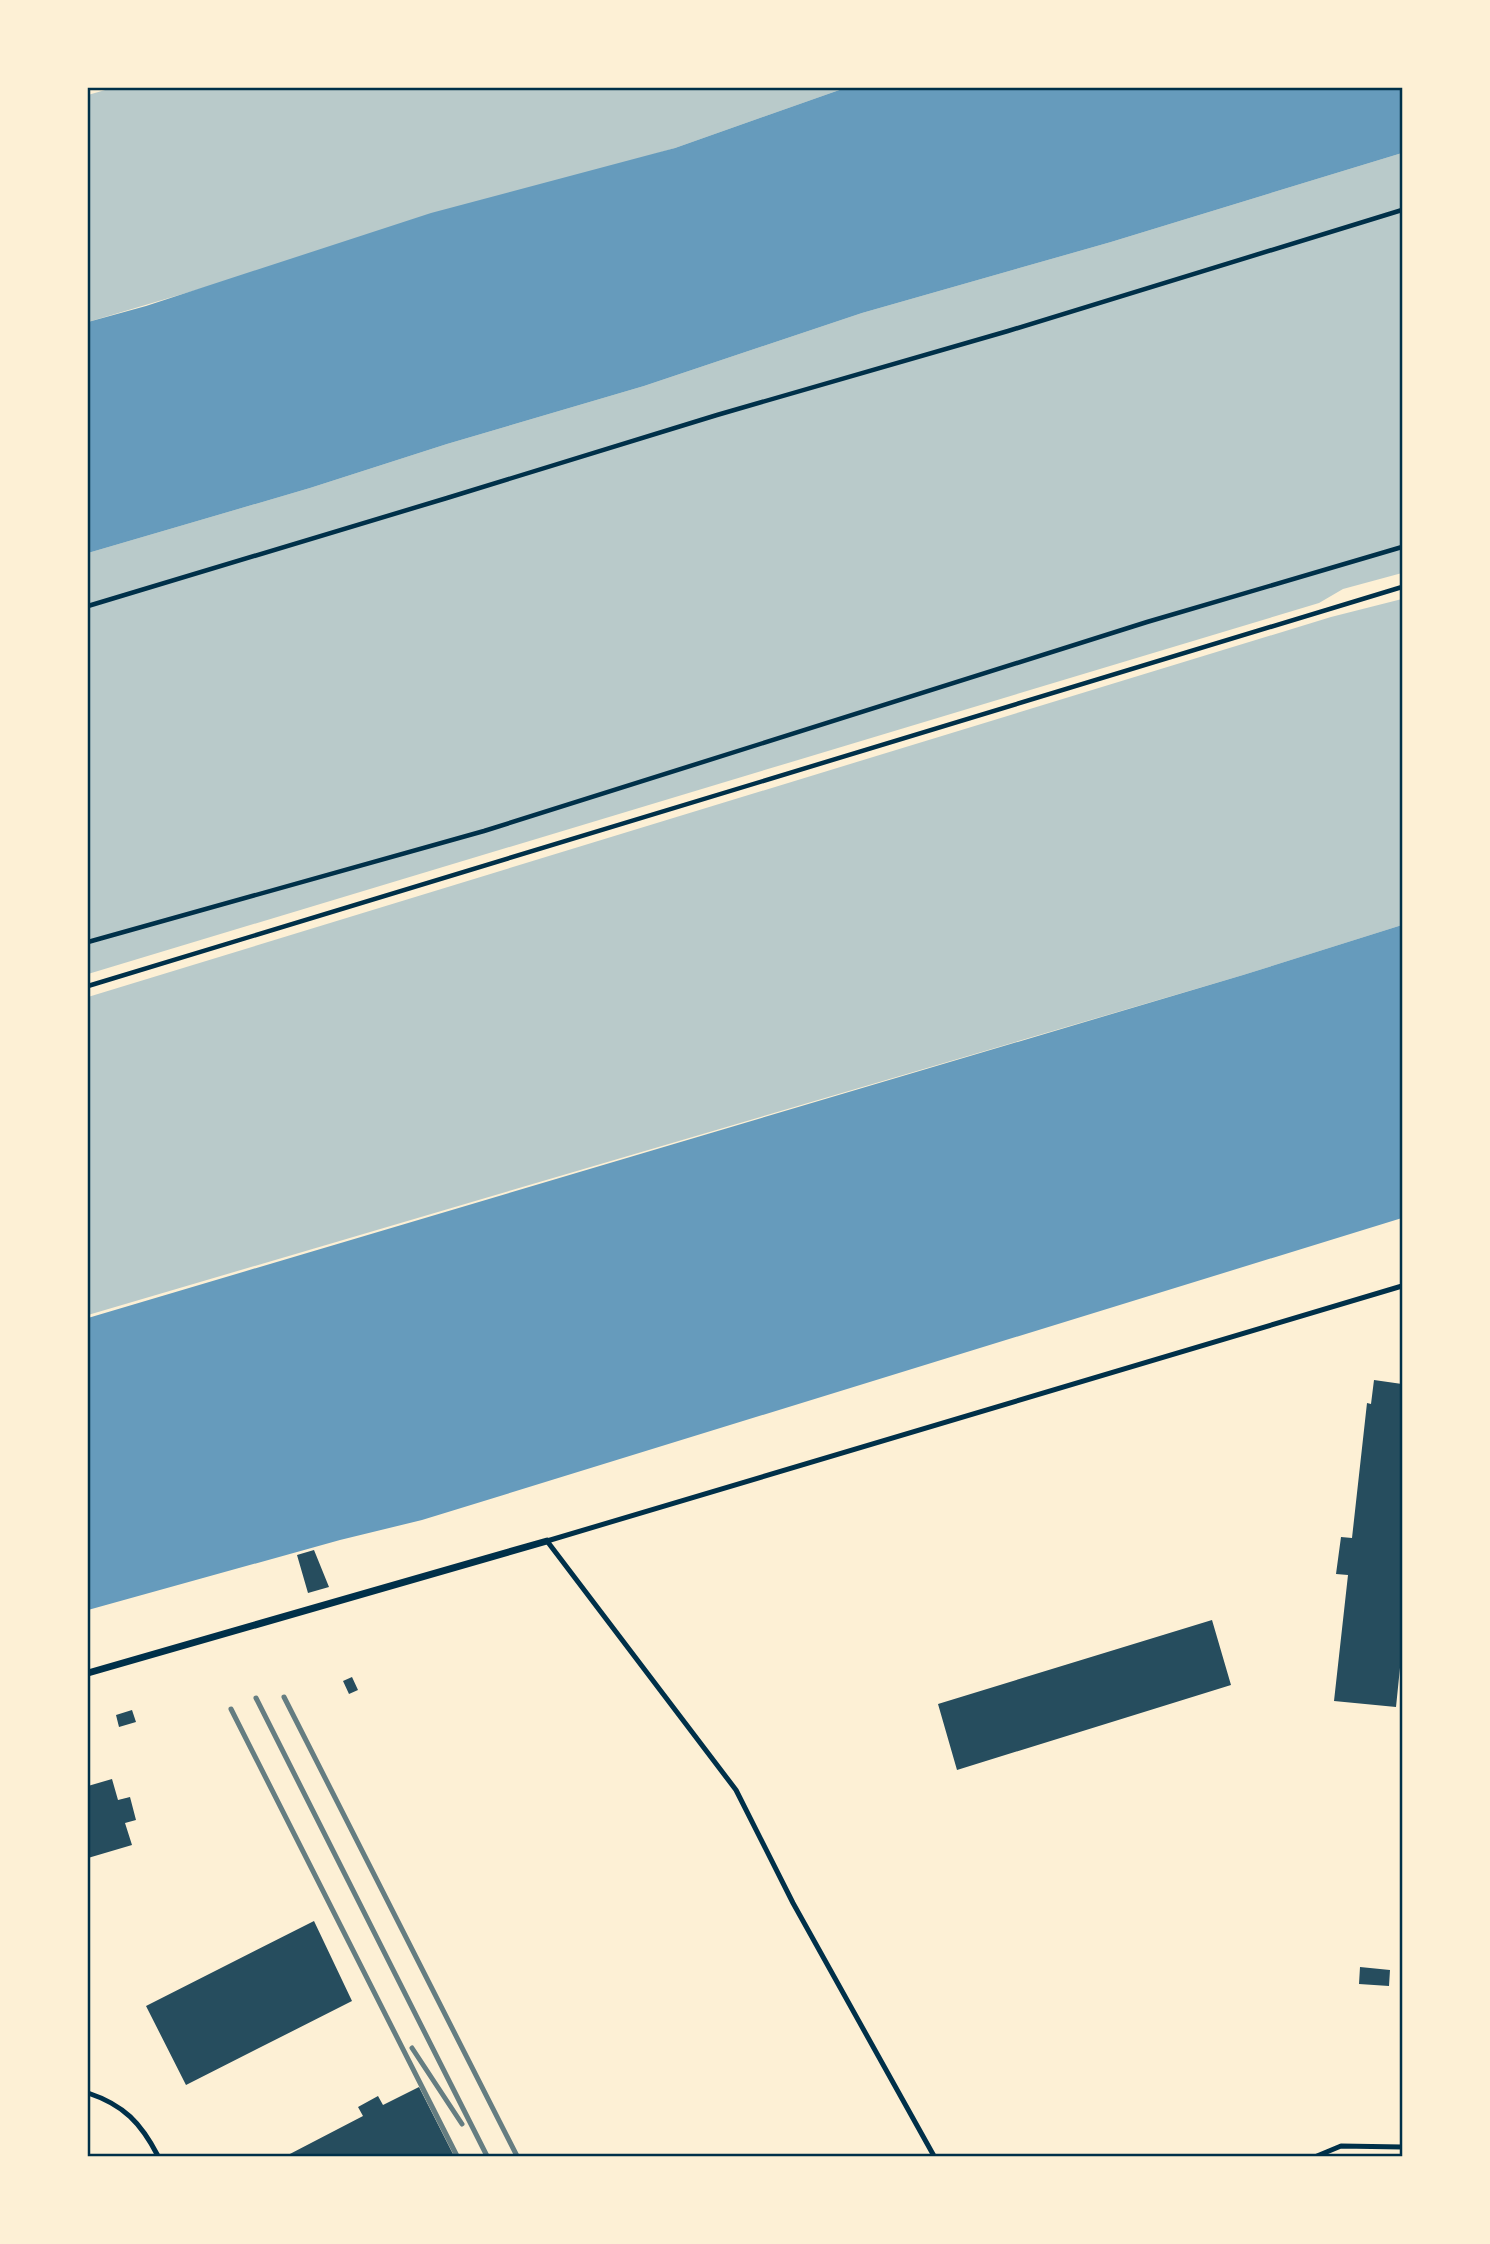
<svg xmlns="http://www.w3.org/2000/svg" width="1490" height="2244" font-family="'Nunito Sans',sans-serif">
	<rect width="100%" height="100%" fill="#fdf0d5"/>
	<path fill="#b9caca" d="M 112,88 L 845,88 L 675,148 L 88,322 L 88,95 Z
		M 1402,153 L 1402,573 L 1343,589 L 1319,603 L 88,974 L 88,553 L 310,488 L 447,444 L 644,386 L 862,313 L 1111,242 Z
		M 1402,599 L 1402,925 L 1243,975 L 88,1315 L 88,997 L 1331,617 Z"/>
	<path fill="#669bbc" d="M 845,88 L 1402,88 L 1402,153 L 1111,242 L 862,313 L 644,386 L 447,444 L 310,488 L 88,553 L 88,322 L 146,306 L 431,213 L 675,148 Z
		M 1402,925 L 1402,1218 L 422,1520 L 340,1540 L 88,1610 L 88,1318 L 1243,975 Z"/>
	<path fill="#264d5e" d="M 1374,1380 L 1402,1384 L 1402,1648 L 1396,1707 L 1334,1701 L 1348,1575 L 1336,1574 L 1341,1537 L 1352,1538 L 1367,1403 L 1371,1404 Z
		M 314,1550 L 329,1587 L 308,1593 L 297,1555 Z
		M 1212,1620 L 1231,1685 L 957,1770 L 938,1704 Z
		M 352,1677 L 358,1690 L 349,1694 L 343,1681 Z
		M 132,1710 L 136,1722 L 119,1727 L 116,1715 Z
		M 112,1779 L 118,1800 L 130,1797 L 136,1820 L 125,1823 L 132,1845 L 88,1858 L 88,1786 Z
		M 314,1921 L 352,2001 L 186,2085 L 146,2006 Z
		M 1360,1967 L 1390,1970 L 1389,1986 L 1359,1984 Z
		M 419,2087 L 454,2156 L 286,2156 L 363,2116 L 358,2107 L 378,2096 L 383,2105 Z"/>
	<g fill="none" stroke-linecap="round" stroke-linejoin="round">
		<path stroke="#003049" stroke-width="4.5" d="M 88,606 L 447,498 L 717,415 L 1008,331 L 1402,210
			M 88,942 L 484,831 L 1147,622 L 1402,547
			M 88,986 L 1402,587"/>
		<path stroke="#003049" stroke-width="5" d="M 88,2093 C 124,2105 141,2123 158,2156
			M 934,2156 L 793,1903 L 736,1790 L 547,1541 L 1402,1286
			M 1317,2156 L 1341,2146 L 1402,2147"/>
		<path stroke="#003049" stroke-width="7" d="M 88,1673 L 547,1541"/>
		<path stroke="#657d81" stroke-width="5" d="M 284,1697 L 517,2156
			M 256,1698 L 487,2156
			M 231,1709 L 457,2156
			M 412,2048 L 462,2124"/>
	</g>
	<rect width="1490" height="2244" fill="none" stroke="#fdf0d5" stroke-width="178"/>
	<rect x="89" y="89" width="1312" height="2066" fill="none" stroke="#003049" stroke-width="2.5"/>
</svg>
